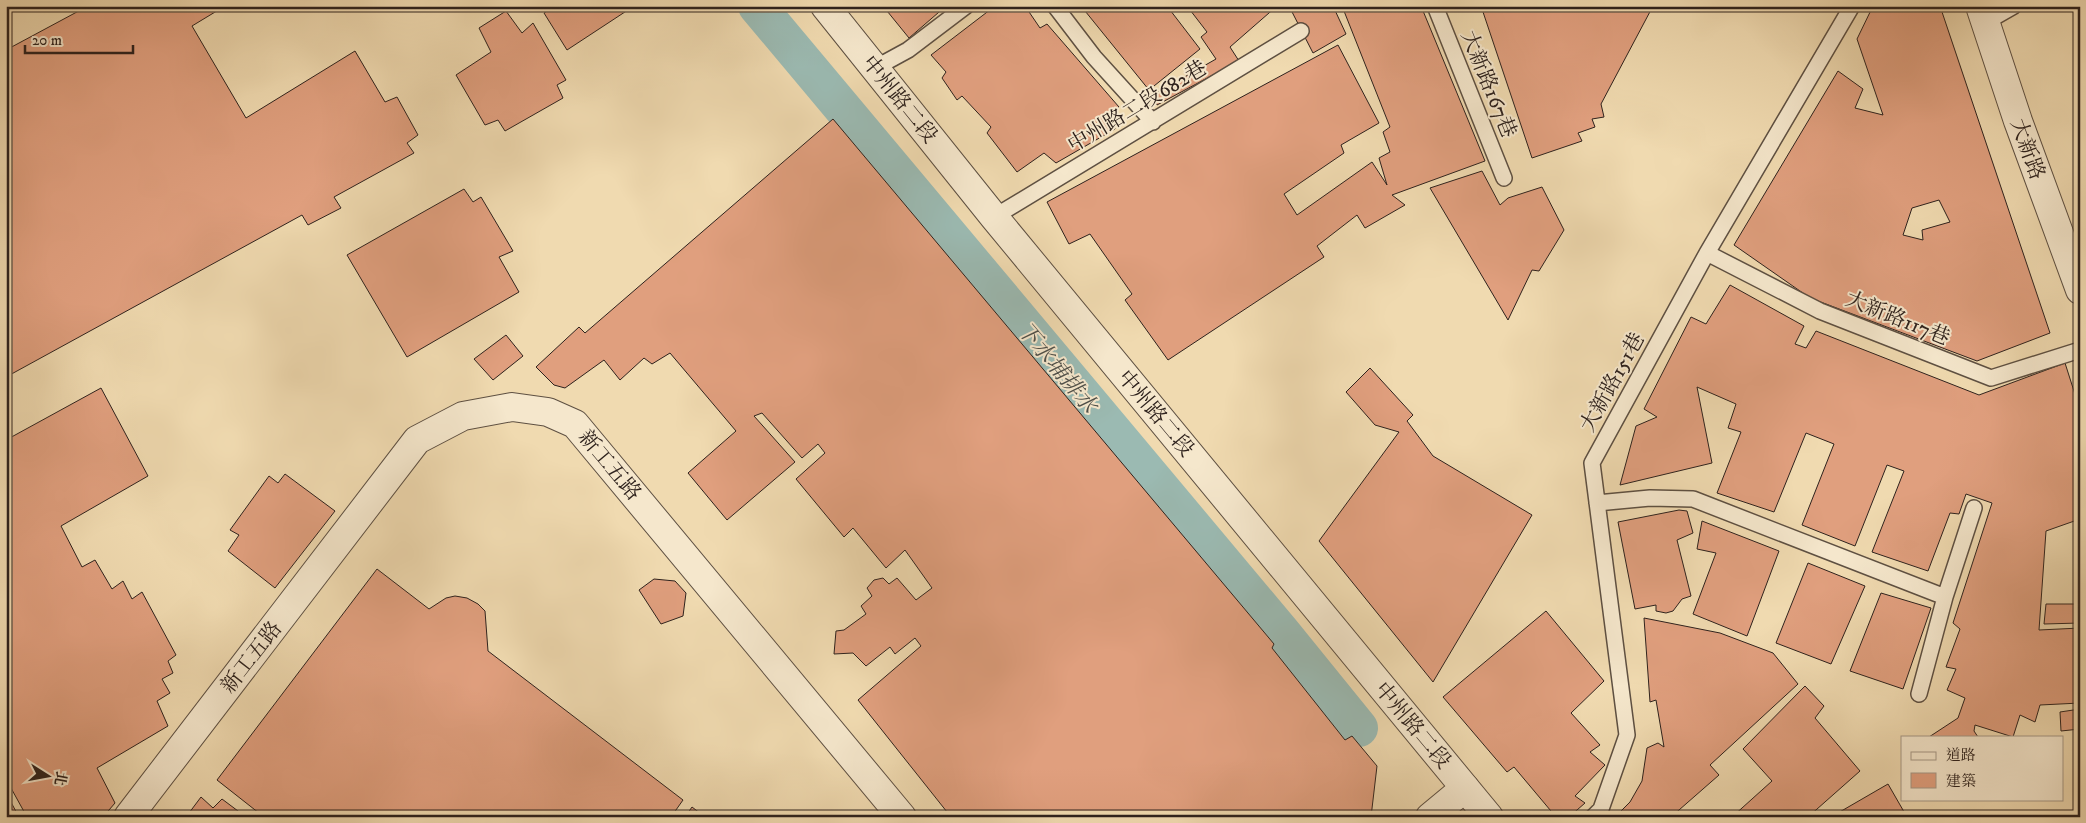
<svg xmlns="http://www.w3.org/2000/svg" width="2086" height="823" font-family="'IM FELL DW Pica','Noto Serif TC',serif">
	<rect width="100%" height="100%" fill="#f0dab0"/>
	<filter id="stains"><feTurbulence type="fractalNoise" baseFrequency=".004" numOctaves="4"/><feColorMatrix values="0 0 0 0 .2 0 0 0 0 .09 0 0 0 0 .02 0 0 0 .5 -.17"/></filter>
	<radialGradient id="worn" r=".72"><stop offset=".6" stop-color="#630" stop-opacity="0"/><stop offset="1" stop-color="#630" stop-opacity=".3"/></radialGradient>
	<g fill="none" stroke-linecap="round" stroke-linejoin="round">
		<path stroke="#9bbab2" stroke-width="38" d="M 757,6 L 1282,633 L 1359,728"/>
	</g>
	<path fill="#e09f7e" stroke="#2e221d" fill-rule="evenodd" d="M 88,6 L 123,6 L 124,8 L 127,6 L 225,6 L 192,26 L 246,118 L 355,51 L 385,102 L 397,97 L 418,135 L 407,143 L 414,153 L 334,197 L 341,208 L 308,225 L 302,215 L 6,377 L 6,50 Z
		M 555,6 L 634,6 L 567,50 L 544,13 Z
		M 883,6 L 946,6 L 909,38 Z
		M 995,6 L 1025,6 L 1040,28 L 1047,24 L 1119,107 L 1110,111 L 1115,129 L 1056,163 L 1044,153 L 1017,172 L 987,133 L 991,127 L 962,96 L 957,100 L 942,78 L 946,72 L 931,55 Z
		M 1081,6 L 1167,6 L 1200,49 L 1149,90 Z
		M 1187,6 L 1277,6 L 1230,47 L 1239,61 L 1157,105 L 1153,95 L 1216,59 L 1201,37 L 1207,32 Z
		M 1289,6 L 1333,6 L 1346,34 L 1313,53 Z
		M 1342,6 L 1421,6 L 1485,161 L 1392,195 L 1405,205 L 1365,228 L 1357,215 L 1317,246 L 1324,257 L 1168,360 L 1125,300 L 1132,294 L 1090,234 L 1069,244 L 1047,202 L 1338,45 L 1379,123 L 1341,145 L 1344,153 L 1284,194 L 1297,215 L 1372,162 L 1387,185 L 1379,158 L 1390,152 L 1383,132 L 1390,127 Z
		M 1481,6 L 1653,6 L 1601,104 L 1604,117 L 1592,119 L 1595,127 L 1578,133 L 1582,141 L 1532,158 Z
		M 1654,6 L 1664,6 L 1662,11 Z
		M 1873,6 L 1940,6 L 2050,333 L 1977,361 L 1810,298 L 1734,245 L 1838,71 L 1863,89 L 1855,108 L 1883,115 L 1857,39 ZM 1939,200 L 1950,222 L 1922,230 L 1923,240 L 1903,235 L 1912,208 Z
		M 506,11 L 522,33 L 533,23 L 566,80 L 557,85 L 563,98 L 505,131 L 498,120 L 485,125 L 456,75 L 491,52 L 479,28 Z
		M 833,119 L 1274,644 L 1272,648 L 1345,740 L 1352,736 L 1377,766 L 1371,817 L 951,817 L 858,700 L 921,646 L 915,638 L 895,654 L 890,647 L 866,666 L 853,653 L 834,654 L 836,631 L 844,630 L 866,614 L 861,606 L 872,596 L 867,588 L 874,580 L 883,578 L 889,584 L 897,578 L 916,600 L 932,588 L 905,550 L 886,568 L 853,528 L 844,537 L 796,479 L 825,453 L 818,444 L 802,458 L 762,413 L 754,416 L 795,462 L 727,520 L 688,473 L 736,431 L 670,353 L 652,364 L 644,358 L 620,380 L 604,360 L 565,388 L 554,385 L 536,367 L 579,327 L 585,333 Z
		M 1482,171 L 1500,205 L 1508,198 L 1542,187 L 1564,230 L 1539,271 L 1532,270 L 1508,320 L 1430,188 Z
		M 464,189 L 473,202 L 481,197 L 513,251 L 499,257 L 519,292 L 407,357 L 347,255 Z
		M 1730,285 L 1804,326 L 1795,344 L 1806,348 L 1816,331 L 1979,395 L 2065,363 L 2080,410 L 2080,519 L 2046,531 L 2039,630 L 2080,628 L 2080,703 L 2040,705 L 2035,722 L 2020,715 L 2013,737 L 1975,725 L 1974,731 L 1978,737 L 1929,737 L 1958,718 L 1965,698 L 1947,690 L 1956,669 L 1946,667 L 1960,629 L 1953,623 L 1992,503 L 1966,494 L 1959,514 L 1950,513 L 1928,571 L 1872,552 L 1904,471 L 1887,465 L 1855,546 L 1802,525 L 1834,444 L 1806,433 L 1774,512 L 1717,493 L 1741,432 L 1728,428 L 1736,404 L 1697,387 L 1712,463 L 1620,485 L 1636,426 L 1657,417 L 1644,409 L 1691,317 L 1706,324 Z
		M 506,335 L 523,356 L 493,380 L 474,359 Z
		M 1370,368 L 1413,415 L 1407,421 L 1433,456 L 1532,515 L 1433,682 L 1319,541 L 1399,432 L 1375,425 L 1346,392 Z
		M 101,388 L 148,476 L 61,526 L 82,567 L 95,560 L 112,589 L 123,581 L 132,599 L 142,592 L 176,655 L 168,661 L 173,673 L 162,679 L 170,693 L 157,701 L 168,726 L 97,768 L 115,803 L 103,817 L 27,817 L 6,779 L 6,440 Z
		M 285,474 L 335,511 L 275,588 L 228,551 L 239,535 L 230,530 L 269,476 L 278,483 Z
		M 1679,510 L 1687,511 L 1693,533 L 1677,540 L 1691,596 L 1682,599 L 1673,611 L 1666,613 L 1656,611 L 1656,605 L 1635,609 L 1618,522 Z
		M 1702,521 L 1779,551 L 1747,636 L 1693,614 L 1716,553 L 1697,549 Z
		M 1808,563 L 1865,586 L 1831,664 L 1776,643 Z
		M 377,569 L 429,609 L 446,598 L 455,596 L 467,598 L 478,604 L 485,611 L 488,651 L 683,800 L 671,817 L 264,817 L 217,780 Z
		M 654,579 L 675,581 L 686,593 L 683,616 L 661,624 L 639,590 Z
		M 1881,593 L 1931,608 L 1903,689 L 1850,671 Z
		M 2046,604 L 2080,604 L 2080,623 L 2044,624 Z
		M 1546,611 L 1604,681 L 1571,713 L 1600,745 L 1590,752 L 1605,765 L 1575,796 L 1585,803 L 1569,817 L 1556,817 L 1514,767 L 1507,772 L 1443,697 Z
		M 1644,618 L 1720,633 L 1773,653 L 1798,684 L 1710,765 L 1719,775 L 1671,817 L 1615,817 L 1630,802 L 1642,781 L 1647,748 L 1658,743 L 1664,747 L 1656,700 L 1650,702 Z
		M 1805,686 L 1824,706 L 1815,718 L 1860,771 L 1808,817 L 1732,817 L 1772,781 L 1743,749 Z
		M 2080,709 L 2080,729 L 2061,731 L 2060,712 Z
		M 1888,784 L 1907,817 L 1831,817 Z
		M 6,793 L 19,817 L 6,817 Z
		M 201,797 L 213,808 L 222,799 L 246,817 L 186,817 Z
		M 692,807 L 705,817 L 685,817 Z"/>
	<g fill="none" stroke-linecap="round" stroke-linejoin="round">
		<defs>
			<path id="service" d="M 1055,6 L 1094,57 L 1153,122
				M 1435,6 L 1504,178
				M 1986,22 L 2014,6
				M 875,68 L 908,50 L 966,6
				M 994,217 L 1301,31
				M 1707,253 L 1820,311 L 1991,378 L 2080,350
				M 1597,503 L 1650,498 L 1693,499 L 1945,597 L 1919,694
				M 1945,597 L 1974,508
				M 1593,817 L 1601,809 L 1627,735 L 1592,463 L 1707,253 L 1852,6"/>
			<path id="minor" d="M 128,817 L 417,440 L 463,416 L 512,407 L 548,412 L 575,424 L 902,817
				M 1430,817 L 1465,788"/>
			<path id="tertiary" d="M 825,6 L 994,217 L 1489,817
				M 1980,6 L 2018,121 L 2080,290"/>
		</defs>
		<use href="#service" stroke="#5e5042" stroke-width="18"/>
		<use href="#minor" stroke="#5e5042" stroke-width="30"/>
		<use href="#tertiary" stroke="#5e5042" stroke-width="30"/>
		<use href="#service" stroke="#f5e7cc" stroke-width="15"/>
		<use href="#minor" stroke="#f5e7cc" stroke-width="28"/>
		<use href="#tertiary" stroke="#f5e7cc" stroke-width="28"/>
	</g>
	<g text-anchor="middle" stroke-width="4" stroke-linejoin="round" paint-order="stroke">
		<g font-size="21" fill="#2e221d" stroke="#f5e7cc">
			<text transform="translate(1489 84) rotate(68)" y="7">大新路167巷</text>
			<text transform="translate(900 99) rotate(51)" y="7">中州路二段</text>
			<text transform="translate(1137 106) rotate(-31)" y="7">中州路二段682巷</text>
			<text transform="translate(2028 149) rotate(70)" y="7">大新路</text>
			<text transform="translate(1898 318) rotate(22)" y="7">大新路117巷</text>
			<text transform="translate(1612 382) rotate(-61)" y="7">大新路151巷</text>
			<text transform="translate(1156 413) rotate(50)" y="7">中州路二段</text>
			<text transform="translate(610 465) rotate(50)" y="7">新工五路</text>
			<text transform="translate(251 657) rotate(-52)" y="7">新工五路</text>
			<text transform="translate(1413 725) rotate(50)" y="7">中州路二段</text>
		</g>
		<g font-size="22" font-style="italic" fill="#4f504a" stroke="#f5e7cc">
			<text transform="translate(1058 367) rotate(50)" y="8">下水埔排水</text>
		</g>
	</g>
	<rect width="2086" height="823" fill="none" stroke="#f0dab0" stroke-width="25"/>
	<rect x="8" y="8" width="2071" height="808" fill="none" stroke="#2e221d" stroke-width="2.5"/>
	<rect x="12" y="12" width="2061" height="798" fill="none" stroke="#2e221d"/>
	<rect x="1901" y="736" width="162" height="65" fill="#f5e7cc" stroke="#a59886"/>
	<rect x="1911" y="752" width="25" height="8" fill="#f5e7cc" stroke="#a59886"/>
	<text x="1946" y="760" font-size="15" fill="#2e221d">道路</text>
	<rect x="1911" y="773" width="25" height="15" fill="#e09f7e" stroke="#a59886"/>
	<text x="1946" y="786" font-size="15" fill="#2e221d">建築</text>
	<g transform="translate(48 776) rotate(101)" stroke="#f5e7cc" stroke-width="4" paint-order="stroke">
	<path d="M0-4L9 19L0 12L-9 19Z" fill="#2e221d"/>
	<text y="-8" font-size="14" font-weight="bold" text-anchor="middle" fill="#2e221d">北</text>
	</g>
	<path d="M25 45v8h108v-8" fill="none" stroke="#2e221d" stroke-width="2.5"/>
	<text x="32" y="45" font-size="15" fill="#2e221d" stroke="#f5e7cc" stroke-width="4" paint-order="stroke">20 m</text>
	<rect width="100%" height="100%" filter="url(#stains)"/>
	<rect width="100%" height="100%" fill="url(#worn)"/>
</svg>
